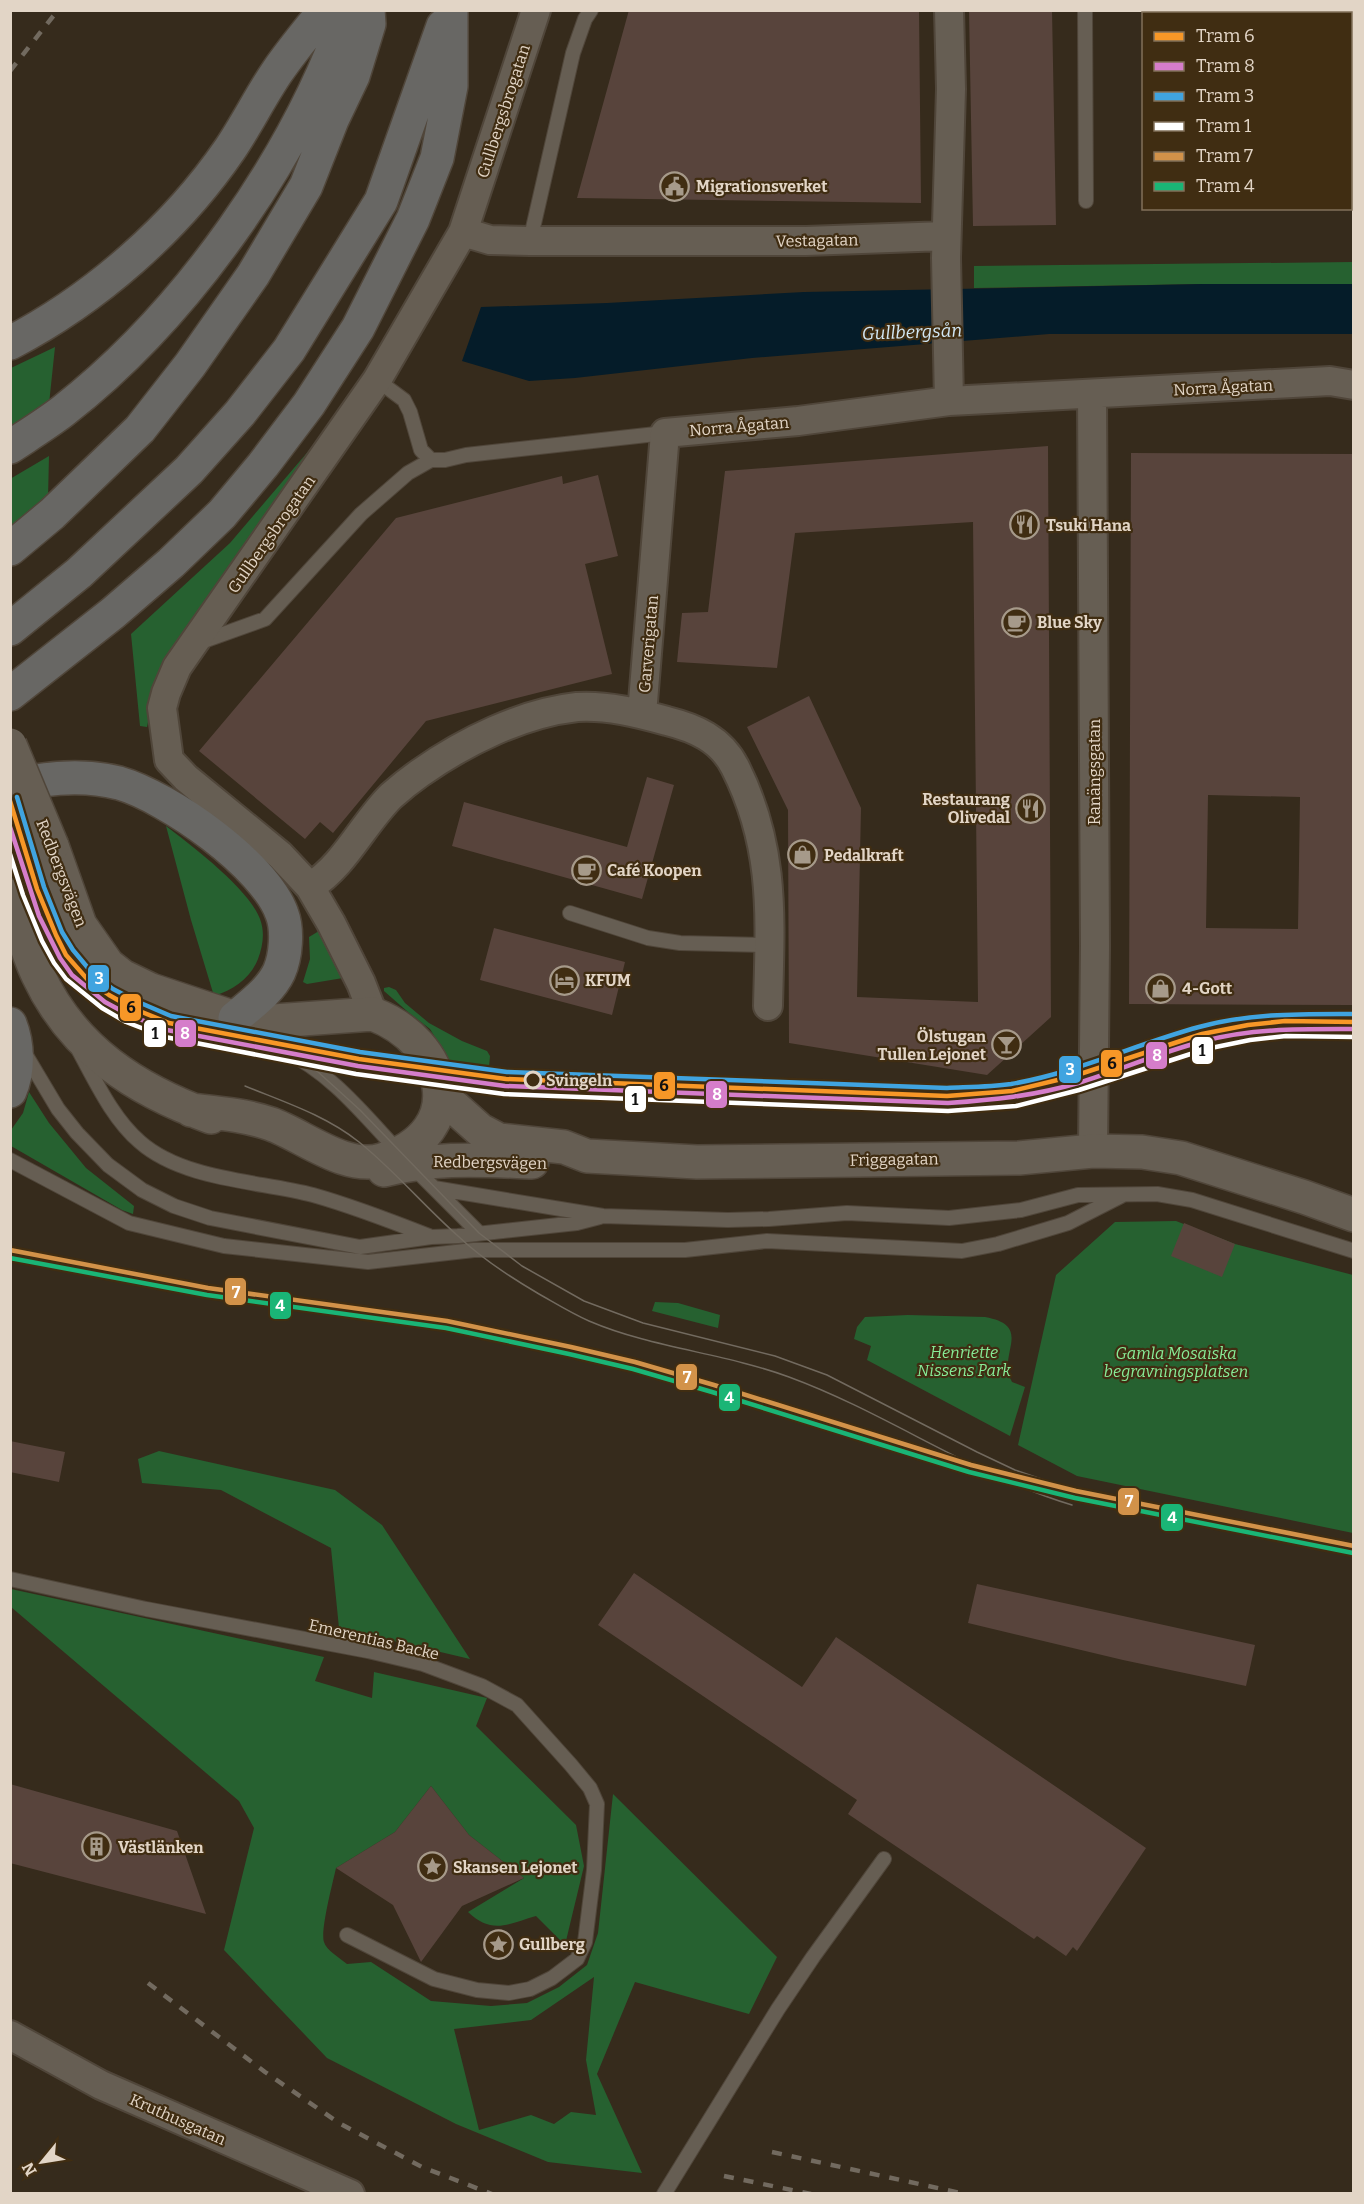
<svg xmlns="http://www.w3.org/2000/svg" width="1364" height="2204" font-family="Bitter,serif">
	<rect width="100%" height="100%" fill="#362b1c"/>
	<path fill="#266130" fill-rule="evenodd" d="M 1353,262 L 1353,285 L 1202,284 L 974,288 L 974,266 Z
		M 55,347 L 49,404 L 11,428 L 11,368 Z
		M 323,434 L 151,708 L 147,727 L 140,726 L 131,634 L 230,543 Z
		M 49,456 L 48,498 L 10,531 L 10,479 Z
		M 166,826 C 191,845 249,889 260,919 C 265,932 263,946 258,959 C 250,979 234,989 214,996 L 191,920 Z
		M 319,931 L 343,978 L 307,984 L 303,982 L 310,959 L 309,937 Z
		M 389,987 L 396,990 L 405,1003 L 429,1023 L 462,1041 L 487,1051 L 490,1056 L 489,1067 L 450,1062 L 430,1029 L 408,1012 L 384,991 L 384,988 Z
		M 29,1092 L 49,1123 L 86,1168 L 134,1206 L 133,1214 L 122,1210 L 11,1146 L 11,1130 L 23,1113 Z
		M 1176,1221 L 1235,1244 L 1353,1275 L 1353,1533 L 1077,1476 L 1018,1445 L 1056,1275 L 1115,1222 Z
		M 655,1302 L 678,1303 L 720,1315 L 718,1328 L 652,1311 Z
		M 908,1315 L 985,1317 C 1035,1326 996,1355 1012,1382 L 1025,1387 L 1010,1436 L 867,1360 L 871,1346 L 854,1339 L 857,1327 L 865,1317 Z
		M 159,1451 L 335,1490 L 382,1525 L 470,1659 L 339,1628 L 331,1548 L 221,1490 L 142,1483 L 138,1459 Z
		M 11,1589 L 324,1657 L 315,1681 L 372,1698 L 374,1672 L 487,1698 L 476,1726 L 576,1825 L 584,1866 L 565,1945 L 536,1916 C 508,1924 492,1935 468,1912 L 524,1878 L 469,1835 L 431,1786 L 395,1832 L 336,1868 C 333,1882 320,1931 324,1942 C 326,1950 340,1958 347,1964 L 371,1962 L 431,2001 L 491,2006 L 527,2003 L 559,1987 L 587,1965 L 598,1933 L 613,1794 L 777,1957 L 749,2014 L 635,1982 L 597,2074 L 642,2173 L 548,2162 L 456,2124 L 327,2058 L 224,1950 L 254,1828 L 239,1801 L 11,1607 ZM 594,1977 L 586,2060 L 596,2115 L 571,2112 L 554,2124 L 531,2115 L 479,2130 L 454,2029 L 531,2020 Z"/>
	<path fill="#051c29" d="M 1202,284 L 1353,284 L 1353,334 L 1049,334 L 752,358 L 575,378 L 529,381 L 462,361 L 481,307 L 607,303 L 804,292 Z"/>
	<path fill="#58443c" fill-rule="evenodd" d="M 629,10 L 919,10 L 921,203 L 577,198 Z
		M 969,10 L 1052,10 L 1056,225 L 973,226 Z
		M 1048,446 L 1051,1017 L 987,1075 L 789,1043 L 788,810 L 747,727 L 809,696 L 861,808 L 857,997 L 978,1002 L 973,522 L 795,533 L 777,668 L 677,662 L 682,613 L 708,612 L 725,471 Z
		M 1131,453 L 1353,454 L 1353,1005 L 1129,1004 ZM 1208,795 L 1300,797 L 1298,929 L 1206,928 Z
		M 598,475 L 618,556 L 585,564 L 612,674 L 426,721 L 333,833 L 320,822 L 305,839 L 199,751 L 396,518 L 562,476 L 563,484 Z
		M 647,777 L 674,785 L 642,899 L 452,846 L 464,802 L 627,847 Z
		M 494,928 L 625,962 L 612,1015 L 480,980 Z
		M 1184,1223 L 1235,1244 L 1222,1277 L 1171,1256 Z
		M 10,1441 L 65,1452 L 59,1482 L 10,1472 Z
		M 634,1573 L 802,1687 L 836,1637 L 1146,1848 L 1077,1951 L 1073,1947 L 1066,1956 L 1037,1936 L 1034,1939 L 848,1814 L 857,1800 L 598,1625 Z
		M 977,1584 L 1255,1645 L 1246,1686 L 1123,1660 L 968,1623 Z
		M 10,1784 L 177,1831 L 206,1914 L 10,1863 Z
		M 431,1786 L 469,1835 L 524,1878 L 462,1906 L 421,1962 L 393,1905 L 336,1868 L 395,1832 Z"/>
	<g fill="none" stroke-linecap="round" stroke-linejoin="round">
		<defs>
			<path id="lane" d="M 1085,10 L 1086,201
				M 1232,10 L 1232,14
				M 530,241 L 573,53 L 585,19 L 591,10
				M 377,380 L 404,400 L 410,412 L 421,450 L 431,460
				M 201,642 L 265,619 L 361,514 L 408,473 L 431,460 L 445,460 L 466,455 L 665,433
				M 10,799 C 18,822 25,846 32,869 C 42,900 51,935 70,961 C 97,997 144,1018 187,1028 C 219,1035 253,1037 284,1051 C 331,1072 365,1116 399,1152
				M 570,913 L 648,938 L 680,943 L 769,945
				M 79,1051 C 96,1082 113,1119 140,1142 C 183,1180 259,1181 313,1195 C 352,1206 391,1221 429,1236
				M 24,1052 L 58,1109 L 77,1133 L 108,1165 L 142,1190 L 174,1206 L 210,1218 L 360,1247 L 431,1237 L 458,1236 L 577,1223 L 600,1217
				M 10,1160 L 129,1223 L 224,1246 L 368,1262 L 474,1250 L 685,1250 L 767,1241 L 962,1251 L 998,1244 L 1068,1223 L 1123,1195
				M 412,1166 L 479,1233
				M 434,1188 L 603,1216 L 728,1220 L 769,1219 L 847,1213 L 949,1218 L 1021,1210 L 1078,1195 L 1157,1194 L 1192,1200 L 1354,1251
				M 10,1579 L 146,1609 L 368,1651 L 423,1664 L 482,1686 L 517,1705 L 571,1765 L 590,1788 L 597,1804 L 594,1870 L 585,1942 L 577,1959 L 552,1978 L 530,1989 L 509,1993 L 477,1990 L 434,1979 L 347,1935
				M 664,2194 L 778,2009 L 813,1957 L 884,1859"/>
			<path id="street" d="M 463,232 L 490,240 L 530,241 L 806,241 L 946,236
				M 1092,394 L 1095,946 L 1093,1151
				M 949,401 L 946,258 L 951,89 L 949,10
				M 642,714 L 665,433 L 798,421 L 949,401 L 1330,381 L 1354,385
				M 310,887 C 345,865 362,825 391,796 C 400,788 410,780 420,773 C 464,742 522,713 577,707 C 607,705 638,713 667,721 C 695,728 721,739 735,767 C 776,848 770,919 768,1006
				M 373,1014 L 361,983 L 331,923 L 310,887 L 280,855 L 186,778 L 169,760 L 162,708 L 166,693 L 177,667 L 377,380 L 463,232 L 536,10
				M 10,2035 L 101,2085 L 350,2194"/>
			<path id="secondary" d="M 52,846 L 80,925 L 108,965 L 122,976 L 151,990 L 235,1018 L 274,1021 L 373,1014 C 447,1042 472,1131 382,1160 C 346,1171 304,1136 271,1124 C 245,1115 218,1113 191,1110
				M 10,896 C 19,921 26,950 38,975 C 73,1050 136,1090 211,1117
				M 442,1096 L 480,1130 L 499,1140 L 564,1147 L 587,1156 L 697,1162 L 1019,1158 L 1093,1151 L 1142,1152 L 1181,1158 L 1304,1197 L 1354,1215
				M 384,1170 C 438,1157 477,1160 532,1162"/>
			<path id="highway" d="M 10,343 C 95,299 176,228 230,149 C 247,124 260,97 277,72 C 292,50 309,30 325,10
				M 10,447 C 28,435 46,424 63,411 C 186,315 297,158 348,10
				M 10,549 L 52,514 L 140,429 L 190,365 L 253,275 L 306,186 L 332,120 L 353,76 L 369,24 L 368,10
				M 10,629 L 79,573 L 189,470 L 240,413 L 289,350 L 381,201 L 443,26
				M 10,694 L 113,613 L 171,563 L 222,514 L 263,465 L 309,404 L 358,328 L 413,219 L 437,158 L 451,86 L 451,10
				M 10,786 C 44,778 84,774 119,783 C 168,797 265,865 282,914 C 288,930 286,956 279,972 C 270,991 251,1004 235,1018
				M 10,1024 C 18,1044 19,1071 10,1091"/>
		</defs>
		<use href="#lane" stroke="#50463a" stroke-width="16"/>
		<use href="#street" stroke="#50463a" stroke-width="32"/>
		<use href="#secondary" stroke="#50463a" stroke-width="36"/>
		<use href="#highway" stroke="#50463a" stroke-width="36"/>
		<use href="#lane" stroke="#665e53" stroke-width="14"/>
		<use href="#street" stroke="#665e53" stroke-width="28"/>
		<use href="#secondary" stroke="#665e53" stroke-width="33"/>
		<use href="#highway" stroke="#686764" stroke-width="33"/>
		<path stroke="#726a5f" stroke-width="1.5" d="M 234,1036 L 272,1046 L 317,1071 L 360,1110 L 479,1233 L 522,1266 L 584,1301 L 643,1323 L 775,1356 L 827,1375 L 977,1452 L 1015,1470 L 1076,1491
			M 245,1086 C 284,1102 325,1115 359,1142 C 394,1170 424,1206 458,1236 C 482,1259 510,1277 539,1294 C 555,1303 571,1313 589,1321 C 652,1348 724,1353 789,1377 C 887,1413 972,1475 1072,1505"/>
		<path stroke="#726a5f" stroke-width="4.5" stroke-dasharray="10 10" stroke-linecap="butt" d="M 10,71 L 58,10
			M 148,1983 L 265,2072 L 339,2123 L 422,2167 L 492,2194
			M 772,2152 L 965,2194
			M 724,2176 L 811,2194"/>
		<defs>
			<path id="secondary-bridge" d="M 10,745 L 52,846"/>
		</defs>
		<use href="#secondary-bridge" stroke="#50463a" stroke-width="36" stroke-linecap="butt"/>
		<use href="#secondary-bridge" stroke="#665e53" stroke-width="33"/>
		<defs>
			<path id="tram-1" d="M 10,801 L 37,889 L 56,935 L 66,955 L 88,980 L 109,995 L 132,1008 L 169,1023 L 359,1059 L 506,1079 L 947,1096 L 1012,1091 L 1074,1076 L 1202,1034 L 1248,1025 L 1285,1021 L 1354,1022"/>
			<path id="tram-2" d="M 10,827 L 39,916 L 60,958 L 72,975 L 105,1002 L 129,1015 L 167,1030 L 358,1066 L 505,1086 L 948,1103 C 993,1100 1034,1096 1078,1083 C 1120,1070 1161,1052 1204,1041 C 1253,1028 1303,1029 1354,1029"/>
			<path id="tram-3" d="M 17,797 L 44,887 L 62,932 L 73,950 L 93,974 L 113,989 L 136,1001 L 171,1016 L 360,1052 L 507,1072 L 947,1088 C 968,1087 990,1087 1011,1084 C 1076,1073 1136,1044 1199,1027 C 1250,1013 1301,1014 1354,1014"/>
			<path id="tram-4" d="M 10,854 L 23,895 L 42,941 L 54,963 L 66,979 L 102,1008 L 126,1022 L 165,1037 L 356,1074 L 504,1094 L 948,1111 L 1016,1106 L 1079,1090 L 1206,1049 L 1250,1040 L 1286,1036 L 1354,1037"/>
			<path id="tram-5" d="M 10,1250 L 208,1288 L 447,1321 L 571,1347 L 635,1362 L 714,1385 L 971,1465 L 1076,1491 L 1354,1546"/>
			<path id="tram-6" d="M 10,1258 L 207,1295 L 446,1328 L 569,1354 L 633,1369 L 712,1392 L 969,1472 L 1075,1498 L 1353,1553"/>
		</defs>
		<use href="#tram-1" stroke="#402d12" stroke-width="9"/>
		<use href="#tram-2" stroke="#402d12" stroke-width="9"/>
		<use href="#tram-3" stroke="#402d12" stroke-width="9"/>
		<use href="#tram-4" stroke="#402d12" stroke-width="9"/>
		<use href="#tram-5" stroke="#402d12" stroke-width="9"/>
		<use href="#tram-6" stroke="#402d12" stroke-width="9"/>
		<use href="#tram-1" stroke="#f79727" stroke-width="4.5"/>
		<use href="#tram-2" stroke="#d57dca" stroke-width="4.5"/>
		<use href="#tram-3" stroke="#40a4e0" stroke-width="4.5"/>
		<use href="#tram-4" stroke="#fff" stroke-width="4.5"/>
		<use href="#tram-5" stroke="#d29249" stroke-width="4.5"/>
		<use href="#tram-6" stroke="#1ab576" stroke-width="4.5"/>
	</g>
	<defs>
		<symbol id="civic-ring" viewBox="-11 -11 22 22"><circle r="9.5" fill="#402d12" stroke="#a69a8a" stroke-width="1.5"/><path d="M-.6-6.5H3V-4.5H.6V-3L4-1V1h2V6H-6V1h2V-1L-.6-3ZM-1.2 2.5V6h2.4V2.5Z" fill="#a69a8a"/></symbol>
		<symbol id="restaurant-ring" viewBox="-11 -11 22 22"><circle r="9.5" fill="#402d12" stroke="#a69a8a" stroke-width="1.5"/><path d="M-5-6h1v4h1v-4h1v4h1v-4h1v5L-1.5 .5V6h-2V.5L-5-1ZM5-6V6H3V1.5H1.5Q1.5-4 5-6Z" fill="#a69a8a"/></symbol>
		<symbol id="cafe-ring" viewBox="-11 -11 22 22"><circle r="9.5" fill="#402d12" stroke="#a69a8a" stroke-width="1.5"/><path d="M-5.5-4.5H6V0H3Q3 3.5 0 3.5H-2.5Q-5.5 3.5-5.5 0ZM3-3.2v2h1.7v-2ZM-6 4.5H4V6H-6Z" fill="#a69a8a"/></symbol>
		<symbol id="shop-ring" viewBox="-11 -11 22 22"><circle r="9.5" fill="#402d12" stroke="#a69a8a" stroke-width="1.5"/><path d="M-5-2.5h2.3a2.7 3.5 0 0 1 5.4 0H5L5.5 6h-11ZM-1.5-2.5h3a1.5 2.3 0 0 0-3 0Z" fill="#a69a8a"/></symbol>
		<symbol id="hotel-ring" viewBox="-11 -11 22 22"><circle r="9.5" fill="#402d12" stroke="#a69a8a" stroke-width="1.5"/><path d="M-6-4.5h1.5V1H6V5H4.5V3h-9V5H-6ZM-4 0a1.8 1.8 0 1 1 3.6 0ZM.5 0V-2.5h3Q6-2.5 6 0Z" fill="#a69a8a"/></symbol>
		<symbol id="bar-ring" viewBox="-11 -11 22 22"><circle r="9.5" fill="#402d12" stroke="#a69a8a" stroke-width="1.5"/><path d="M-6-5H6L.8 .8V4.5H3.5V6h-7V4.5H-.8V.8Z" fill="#a69a8a"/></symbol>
		<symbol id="building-ring" viewBox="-11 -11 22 22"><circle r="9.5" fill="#402d12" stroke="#a69a8a" stroke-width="1.5"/><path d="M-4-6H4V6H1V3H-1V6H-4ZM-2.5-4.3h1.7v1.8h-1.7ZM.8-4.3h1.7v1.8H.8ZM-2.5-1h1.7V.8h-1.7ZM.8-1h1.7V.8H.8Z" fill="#a69a8a"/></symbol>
		<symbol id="sight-ring" viewBox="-11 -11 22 22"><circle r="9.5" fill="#402d12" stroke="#a69a8a" stroke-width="1.5"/><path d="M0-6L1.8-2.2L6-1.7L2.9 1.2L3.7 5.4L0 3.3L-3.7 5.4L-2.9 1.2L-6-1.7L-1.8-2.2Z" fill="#a69a8a"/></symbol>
	</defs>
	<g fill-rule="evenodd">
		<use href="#civic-ring" x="658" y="170" width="33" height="33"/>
		<use href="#restaurant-ring" x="1008" y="508" width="33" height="33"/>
		<use href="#cafe-ring" x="1000" y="606" width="33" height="33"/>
		<use href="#restaurant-ring" x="1014" y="792" width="33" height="33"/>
		<use href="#shop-ring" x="786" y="838" width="33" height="33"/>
		<use href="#cafe-ring" x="570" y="854" width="33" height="33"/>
		<use href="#hotel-ring" x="548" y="964" width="33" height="33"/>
		<use href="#shop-ring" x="1144" y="972" width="33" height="33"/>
		<use href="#bar-ring" x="990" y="1028" width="33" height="33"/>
		<use href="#building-ring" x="80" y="1830" width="33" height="33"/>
		<use href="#sight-ring" x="416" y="1850" width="33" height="33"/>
		<use href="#sight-ring" x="482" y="1928" width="33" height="33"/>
	</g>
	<circle fill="#402d12" stroke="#e2d5c6" stroke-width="3" cx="533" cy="1080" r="8"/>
	<g text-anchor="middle" stroke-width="4.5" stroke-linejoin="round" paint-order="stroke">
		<g font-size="16" fill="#e2d5c6" stroke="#402d12">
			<text transform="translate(503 111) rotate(-72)" y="6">Gullbergsbrogatan</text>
			<text transform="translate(817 240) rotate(-1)" y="6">Vestagatan</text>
			<text transform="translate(1223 387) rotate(-3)" y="6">Norra Ågatan</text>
			<text transform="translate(739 426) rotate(-5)" y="6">Norra Ågatan</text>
			<text transform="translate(271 534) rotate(-55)" y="6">Gullbergsbrogatan</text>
			<text transform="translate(648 644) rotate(-85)" y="6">Garverigatan</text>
			<text transform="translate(1094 772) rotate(-90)" y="6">Ranängsgatan</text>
			<text transform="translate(62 873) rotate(69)" y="6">Redbergsvägen</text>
			<text transform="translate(894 1159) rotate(-1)" y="6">Friggagatan</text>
			<text transform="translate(490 1162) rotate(1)" y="6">Redbergsvägen</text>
			<text transform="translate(374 1639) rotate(13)" y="6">Emerentias Backe</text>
			<text transform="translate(178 2119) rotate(24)" y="6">Kruthusgatan</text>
		</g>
		<g font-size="16" font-weight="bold" fill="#e2d5c6" stroke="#402d12" text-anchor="start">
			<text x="696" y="192">Migrationsverket</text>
			<text x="1046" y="531">Tsuki Hana</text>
			<text x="1037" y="628">Blue Sky</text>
			<text x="1010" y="805" text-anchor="end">Restaurang<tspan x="1010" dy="18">Olivedal</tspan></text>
			<text x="824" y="861">Pedalkraft</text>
			<text x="607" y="876">Café Koopen</text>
			<text x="585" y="986">KFUM</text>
			<text x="1182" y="994">4-Gott</text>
			<text x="986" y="1042" text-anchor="end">Ölstugan<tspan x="986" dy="18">Tullen Lejonet</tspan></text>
			<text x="118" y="1853">Västlänken</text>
			<text x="453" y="1873">Skansen Lejonet</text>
			<text x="519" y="1950">Gullberg</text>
		</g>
		<g font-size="16" font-weight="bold" fill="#e2d5c6" stroke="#402d12" text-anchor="start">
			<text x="546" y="1086">Svingeln</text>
		</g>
		<g font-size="16" font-style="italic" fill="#87ec97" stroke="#402d12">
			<text x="964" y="1358">Henriette<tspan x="964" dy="18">Nissens Park</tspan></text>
			<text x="1176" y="1359">Gamla Mosaiska<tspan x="1176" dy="18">begravningsplatsen</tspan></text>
		</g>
		<g font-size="18" font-style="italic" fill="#d2e8f6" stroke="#402d12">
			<text transform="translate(912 332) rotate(-2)" y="6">Gullbergsån</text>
		</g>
	</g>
	<g stroke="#402d12" stroke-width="2">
		<rect x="87" y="964" width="23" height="29" rx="6" fill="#40a4e0"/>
		<rect x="119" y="993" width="23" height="29" rx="6" fill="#f79727"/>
		<rect x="143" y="1019" width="24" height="29" rx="6" fill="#fff"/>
		<rect x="174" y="1019" width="23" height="29" rx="6" fill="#d57dca"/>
		<rect x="1191" y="1036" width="23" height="29" rx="6" fill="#fff"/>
		<rect x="1145" y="1041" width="23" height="29" rx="6" fill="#d57dca"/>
		<rect x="1100" y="1049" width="23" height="29" rx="6" fill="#f79727"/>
		<rect x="1058" y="1055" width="24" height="29" rx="6" fill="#40a4e0"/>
		<rect x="653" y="1071" width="23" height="29" rx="6" fill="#f79727"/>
		<rect x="705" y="1080" width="23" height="29" rx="6" fill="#d57dca"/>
		<rect x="624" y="1085" width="23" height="28" rx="6" fill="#fff"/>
		<rect x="224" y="1277" width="23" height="29" rx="6" fill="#d29249"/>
		<rect x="269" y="1291" width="23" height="29" rx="6" fill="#1ab576"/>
		<rect x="675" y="1363" width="23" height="28" rx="6" fill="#d29249"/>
		<rect x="718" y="1383" width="23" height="29" rx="6" fill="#1ab576"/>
		<rect x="1117" y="1487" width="23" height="29" rx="6" fill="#d29249"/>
		<rect x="1160" y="1503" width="24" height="29" rx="6" fill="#1ab576"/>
	</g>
	<g font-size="16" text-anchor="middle" font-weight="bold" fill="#fff">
		<text x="99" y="984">3</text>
		<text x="185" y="1039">8</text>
		<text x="1157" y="1061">8</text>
		<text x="1070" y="1075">3</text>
		<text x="717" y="1100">8</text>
		<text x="236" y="1298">7</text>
		<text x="280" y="1311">4</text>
		<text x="687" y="1383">7</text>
		<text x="729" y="1403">4</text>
		<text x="1129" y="1507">7</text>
		<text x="1172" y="1523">4</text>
	</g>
	<g font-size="16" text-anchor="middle" font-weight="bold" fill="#111">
		<text x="131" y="1013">6</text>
		<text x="155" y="1039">1</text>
		<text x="1202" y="1056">1</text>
		<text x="1112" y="1069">6</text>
		<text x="664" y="1091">6</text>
		<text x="635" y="1105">1</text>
	</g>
	<rect width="1364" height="2204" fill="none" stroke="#e2d5c6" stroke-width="24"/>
	<rect x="1142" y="12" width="210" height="198" fill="#402d12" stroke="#81705a" stroke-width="1.5"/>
	<rect x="1154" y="32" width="30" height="9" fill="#f79727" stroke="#81705a" stroke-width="1.5"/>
	<text x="1196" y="42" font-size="18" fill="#e2d5c6">Tram 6</text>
	<rect x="1154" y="62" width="30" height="9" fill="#d57dca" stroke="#81705a" stroke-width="1.5"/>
	<text x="1196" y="72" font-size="18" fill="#e2d5c6">Tram 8</text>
	<rect x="1154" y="92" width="30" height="9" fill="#40a4e0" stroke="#81705a" stroke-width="1.5"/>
	<text x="1196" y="102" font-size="18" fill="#e2d5c6">Tram 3</text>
	<rect x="1154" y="122" width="30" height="9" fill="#ffffff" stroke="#81705a" stroke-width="1.5"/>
	<text x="1196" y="132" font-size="18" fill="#e2d5c6">Tram 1</text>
	<rect x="1154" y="152" width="30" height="9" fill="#d29249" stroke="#81705a" stroke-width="1.5"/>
	<text x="1196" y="162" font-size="18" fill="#e2d5c6">Tram 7</text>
	<rect x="1154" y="182" width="30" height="9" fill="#1ab576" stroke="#81705a" stroke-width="1.5"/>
	<text x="1196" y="192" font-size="18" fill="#e2d5c6">Tram 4</text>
	<g transform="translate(42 2162) rotate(240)" stroke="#402d12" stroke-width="4.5" paint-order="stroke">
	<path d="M0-4.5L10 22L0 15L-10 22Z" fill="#e2d5c6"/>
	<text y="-9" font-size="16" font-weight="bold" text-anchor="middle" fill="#e2d5c6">N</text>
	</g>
</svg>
